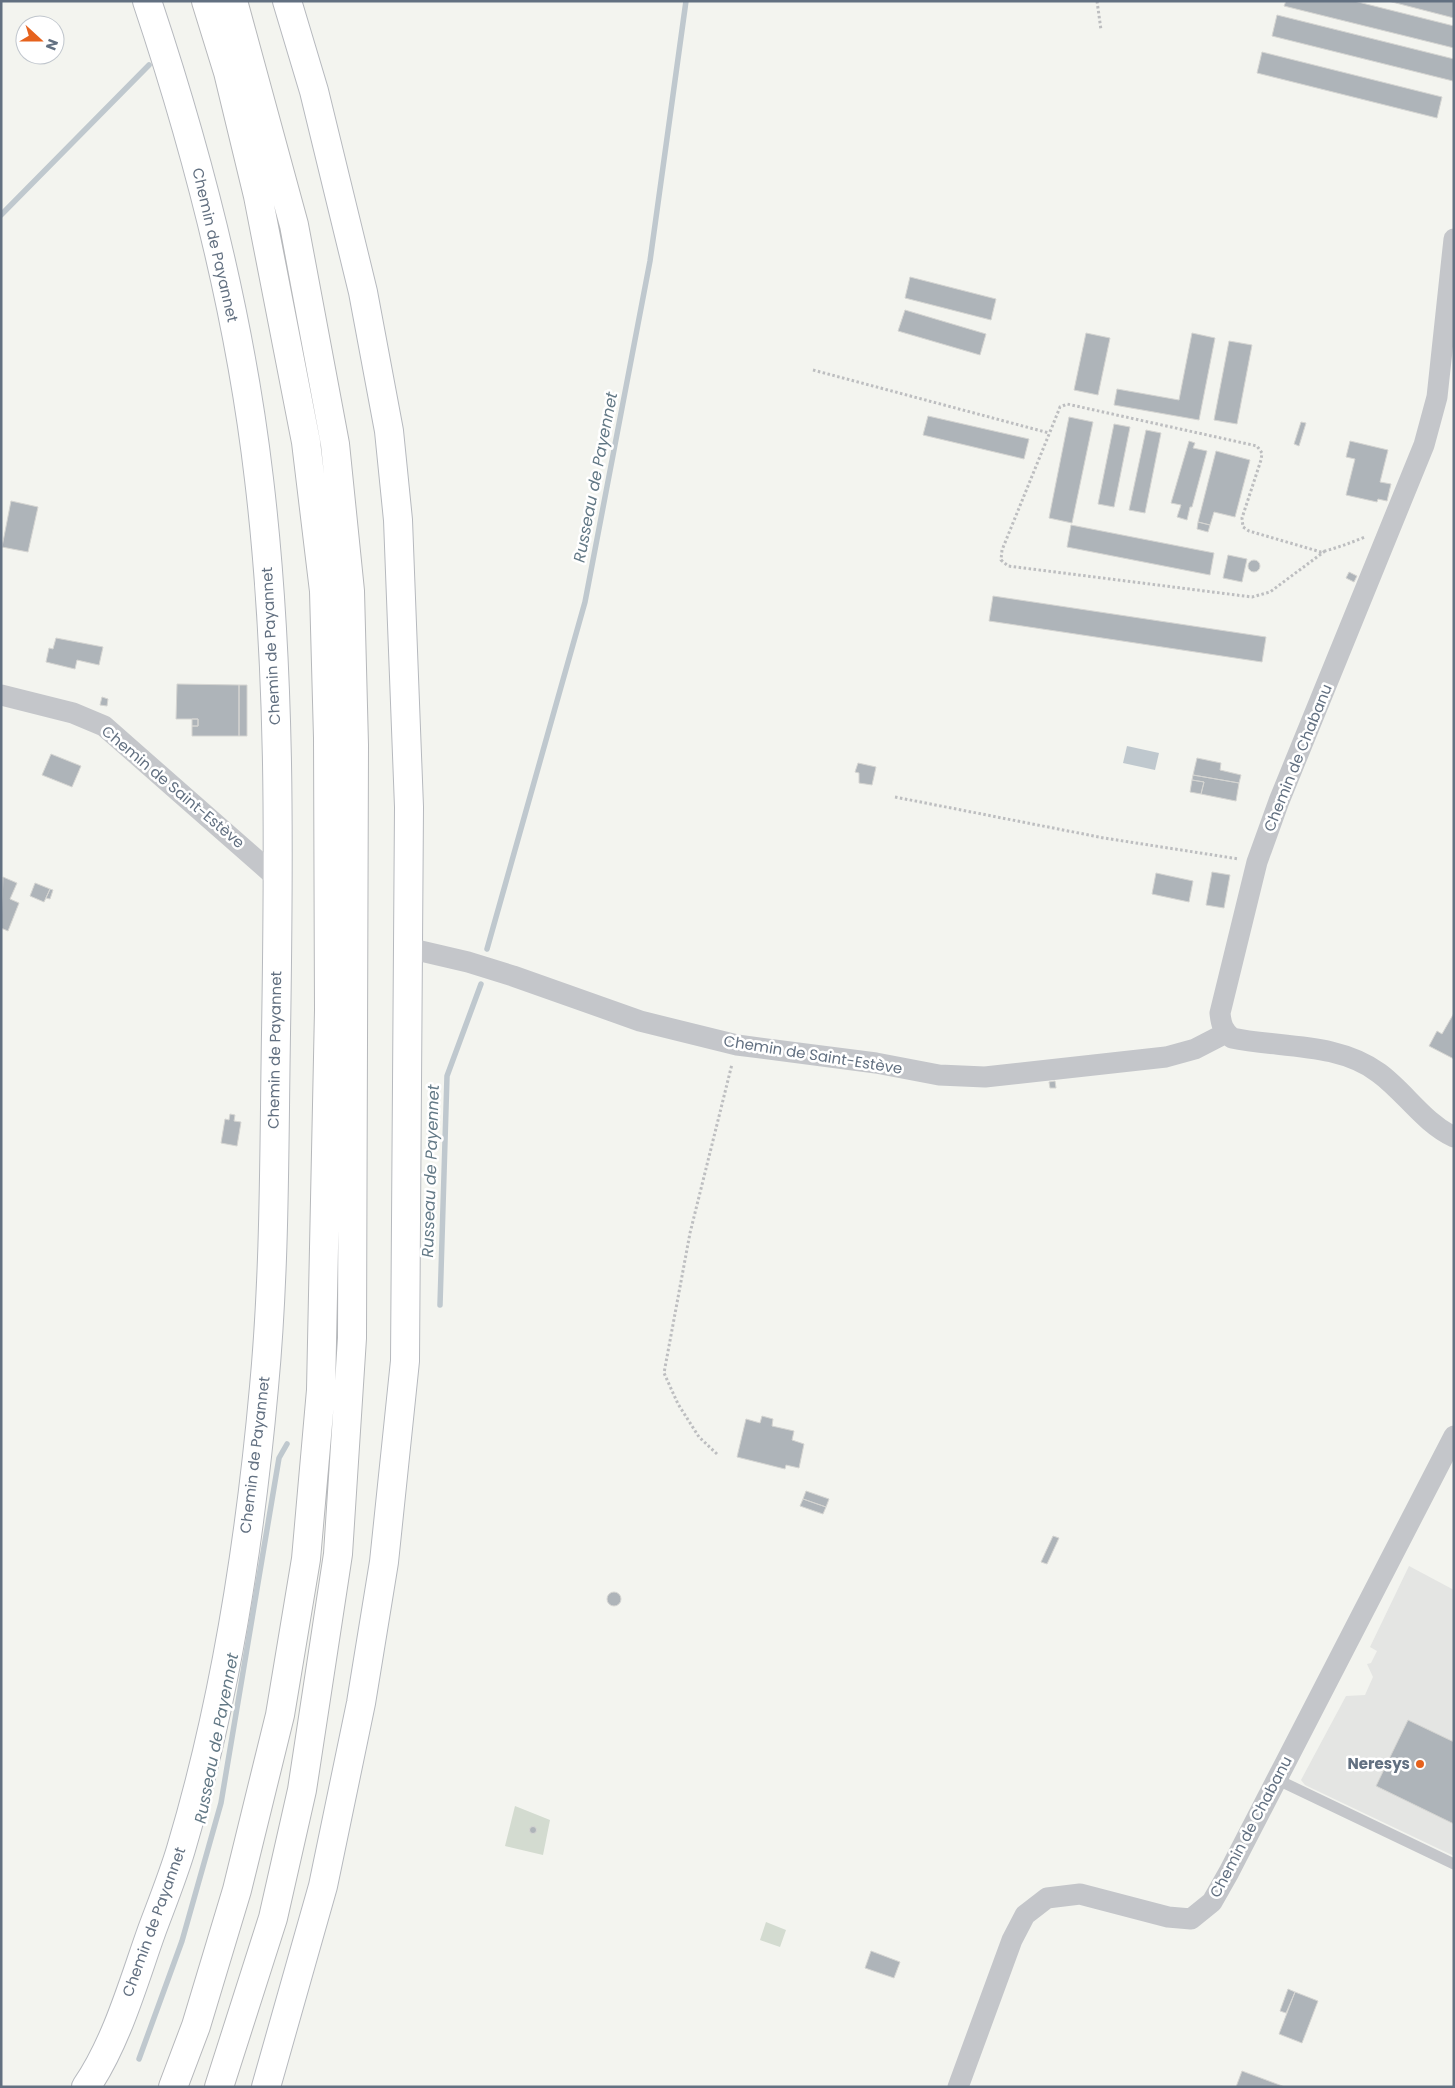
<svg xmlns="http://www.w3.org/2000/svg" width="1455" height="2088" font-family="Poppins,sans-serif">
	<rect width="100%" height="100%" fill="#f3f4ef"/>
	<path fill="#e4e5e3" d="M 1409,1566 L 1454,1590 L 1454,1856 L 1305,1785 L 1301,1780 L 1346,1696 L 1365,1695 L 1373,1677 L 1367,1664 L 1371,1663 L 1377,1651 L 1370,1647 Z"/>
	<path fill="#d3dbd0" d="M 515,1806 L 550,1820 L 543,1855 L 505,1846 Z
		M 766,1922 L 786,1930 L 780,1947 L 760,1940 Z"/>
	<path fill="#bfc8ce" d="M 1127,746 L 1159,753 L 1155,770 L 1123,763 Z"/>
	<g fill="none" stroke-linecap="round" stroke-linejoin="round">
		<path stroke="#bfc8ce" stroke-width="5.5" d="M 1,215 L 149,65
			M 487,949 L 585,602 L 650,261 L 686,1
			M 440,1305 L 447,1076 L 481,984
			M 139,2059 L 182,1941 L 221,1803 L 279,1458 L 287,1444"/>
	</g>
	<path fill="#aeb4b9" stroke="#d5d5d2" d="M 1286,1 L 1354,1 L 1454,26 L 1454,48 L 1284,6 Z
		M 1388,1 L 1454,1 L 1454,18 Z
		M 1277,15 L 1454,59 L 1453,81 L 1272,36 Z
		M 1262,52 L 1442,97 L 1437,118 L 1257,73 Z
		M 910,277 L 996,299 L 991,320 L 905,298 Z
		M 905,310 L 986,334 L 980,355 L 898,331 Z
		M 1086,333 L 1110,338 L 1098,395 L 1074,390 Z
		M 1192,333 L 1215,338 L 1199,420 L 1114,405 L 1117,389 L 1179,400 Z
		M 1229,341 L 1252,345 L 1237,424 L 1214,420 Z
		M 928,416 L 1029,439 L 1024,459 L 923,435 Z
		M 1069,417 L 1093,422 L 1072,523 L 1049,518 Z
		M 1301,422 L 1306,423 L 1299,446 L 1294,444 Z
		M 1114,424 L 1130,427 L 1114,507 L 1098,504 Z
		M 1146,430 L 1161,433 L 1145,513 L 1129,510 Z
		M 1189,441 L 1195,443 L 1193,448 L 1207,451 L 1192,507 L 1190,507 L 1187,520 L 1177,517 L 1181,505 L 1171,503 Z
		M 1350,441 L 1388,450 L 1380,482 L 1391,484 L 1387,501 L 1378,499 L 1377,502 L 1346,495 L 1355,459 L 1346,457 Z
		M 1216,451 L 1250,460 L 1235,517 L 1214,512 L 1210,525 L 1198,522 Z
		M 11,501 L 38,507 L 28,552 L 2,547 Z
		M 1198,522 L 1210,525 L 1208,532 L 1197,529 Z
		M 1071,525 L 1214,553 L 1210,575 L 1067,547 Z
		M 1228,555 L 1247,559 L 1242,582 L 1223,578 Z
		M1248 566a6 6 0 1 1 12 0a6 6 0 1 1-12 0Z
		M 1349,572 L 1357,576 L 1354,582 L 1346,578 Z
		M 993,596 L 1266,637 L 1262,662 L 989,621 Z
		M 56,638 L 103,647 L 99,665 L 77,660 L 75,669 L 46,662 L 49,648 L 53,649 Z
		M 177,684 L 239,685 L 239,736 L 192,736 L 192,726 L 198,726 L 198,719 L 176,719 Z
		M 239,685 L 247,685 L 247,736 L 239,736 Z
		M 102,697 L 108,699 L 107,706 L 100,705 Z
		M 192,719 L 198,719 L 198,726 L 192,726 Z
		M 51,754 L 81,766 L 72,787 L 42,775 Z
		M 1197,758 L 1221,763 L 1220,770 L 1241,775 L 1239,783 L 1193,775 Z
		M 858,763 L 876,767 L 872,785 L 859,783 L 859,773 L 855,772 Z
		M 1193,775 L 1239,783 L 1236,801 L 1201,794 L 1204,782 L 1192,780 Z
		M 1192,780 L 1204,782 L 1201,794 L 1190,792 Z
		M 1212,872 L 1230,875 L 1224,908 L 1206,905 Z
		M 1156,873 L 1193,881 L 1189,902 L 1152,894 Z
		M 3,877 L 17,883 L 10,899 L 19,903 L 8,931 L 1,928 Z
		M 35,883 L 50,889 L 44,902 L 30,896 Z
		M 50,889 L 53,890 L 50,899 L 46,898 Z
		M 1454,1013 L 1454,1059 L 1429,1046 L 1437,1031 L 1442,1034 Z
		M 1055,1081 L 1056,1088 L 1050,1088 L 1049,1082 Z
		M 230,1114 L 235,1115 L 234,1121 L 241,1122 L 237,1146 L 221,1143 L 225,1119 L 229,1120 Z
		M 762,1416 L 773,1419 L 772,1426 L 794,1431 L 792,1440 L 804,1444 L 799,1468 L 786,1465 L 785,1469 L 737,1457 L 746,1419 L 760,1423 Z
		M 806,1491 L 829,1499 L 826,1507 L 803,1499 Z
		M 803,1499 L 826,1507 L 823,1514 L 800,1506 Z
		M 1053,1536 L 1059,1538 L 1047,1564 L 1041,1562 Z
		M607 1599a7 7 0 1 1 14 0a7 7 0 1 1-14 0Z
		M 1408,1720 L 1454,1742 L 1454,1824 L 1376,1786 Z
		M529.5 1830a3.5 3.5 0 1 1 7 0a3.5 3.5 0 1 1-7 0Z
		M 871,1951 L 900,1962 L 894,1978 L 865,1968 Z
		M 1288,1989 L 1295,1992 L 1286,2013 L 1280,2011 Z
		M 1295,1992 L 1318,2001 L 1302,2043 L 1279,2034 Z
		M 1242,2071 L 1285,2087 L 1236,2087 Z"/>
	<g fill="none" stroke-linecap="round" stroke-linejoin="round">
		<defs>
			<path id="secondary" d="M 86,2087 C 117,2042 134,1980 152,1930 C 162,1903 173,1876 181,1849 C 226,1699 250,1542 264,1387 C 275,1270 274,1152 276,1034 C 279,850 281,663 259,479 C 240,316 199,156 147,1
				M 266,2087 L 323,1886 L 361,1703 L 384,1562 L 405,1361 L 409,807 L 398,520 L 389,431 L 363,292 L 314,91 L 287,1"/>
			<path id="highway" d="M 173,2087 L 196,2026 L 237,1890 L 280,1715 L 306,1559 L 321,1390 L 329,1010 L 328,738 L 324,591 L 306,442 L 258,196 L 228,72 L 206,1
				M 219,2087 L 273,1918 L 302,1790 L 338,1554 L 352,1338 L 354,745 L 350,591 L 335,444 L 294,225 L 233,1"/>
		</defs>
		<use href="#secondary" stroke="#b6b9be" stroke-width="30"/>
		<use href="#highway" stroke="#b6b8bb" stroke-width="30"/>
		<path stroke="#bdbec0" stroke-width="3" stroke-dasharray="2.5 2.5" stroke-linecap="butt" d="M 1097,1 L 1101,30
			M 813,370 L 1049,433
			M 1325,551 L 1270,592 L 1252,597 L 1008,566 L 1001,560 L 1002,550 L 1054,422 L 1060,407 L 1067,404 L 1257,446 L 1262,453 L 1261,460 L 1242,518 L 1243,527 L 1249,531 L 1321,552 C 1337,548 1350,543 1365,537
			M 895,797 L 1104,838 L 1239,859
			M 717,1454 L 699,1437 L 678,1404 L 664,1373 L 690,1233 L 732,1064"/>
		<path stroke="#c4c6ca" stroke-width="11" d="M 1276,1779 L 1454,1864"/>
		<path stroke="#c4c6ca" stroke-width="21" d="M 1454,239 L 1437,397 L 1424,445 L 1279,801 L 1257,862 L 1220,1013 C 1221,1024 1223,1031 1232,1038 C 1279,1048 1338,1042 1379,1073 C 1405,1092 1424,1123 1454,1137
			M 1,695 L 73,713 L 104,726 L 277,878
			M 408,948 L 468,962 L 513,976 L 640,1021 L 737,1045 L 876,1063 L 939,1075 L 985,1077 L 1166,1057 L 1195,1049 L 1226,1033
			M 958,2087 L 1012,1940 L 1025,1915 L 1047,1898 L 1080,1894 L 1168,1917 L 1191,1919 L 1212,1902 L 1229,1872 L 1454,1436"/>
		<use href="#secondary" stroke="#fff" stroke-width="28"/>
		<use href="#highway" stroke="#fff" stroke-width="28"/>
	</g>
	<circle fill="#e6621d" stroke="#fff" stroke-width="2" cx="1420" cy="1764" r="5"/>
	<g text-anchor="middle" stroke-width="5" stroke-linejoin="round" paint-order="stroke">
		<g font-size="15" fill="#627081" stroke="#fff">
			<text transform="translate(215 245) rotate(77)" y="5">Chemin de Payannet</text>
			<text transform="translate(271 646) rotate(-93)" y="5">Chemin de Payannet</text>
			<text transform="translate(1298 758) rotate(-68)" y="5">Chemin de Chabanu</text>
			<text transform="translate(173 787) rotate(40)" y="5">Chemin de Saint-Estève</text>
			<text transform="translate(275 1050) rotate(-89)" y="5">Chemin de Payannet</text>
			<text transform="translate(813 1055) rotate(9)" y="5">Chemin de Saint-Estève</text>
			<text transform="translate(255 1455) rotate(-83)" y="5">Chemin de Payannet</text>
			<text transform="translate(1251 1827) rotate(-62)" y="5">Chemin de Chabanu</text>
			<text transform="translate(154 1922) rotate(-70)" y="5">Chemin de Payannet</text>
		</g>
		<g font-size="15" font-weight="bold" fill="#627081" stroke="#fff" text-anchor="end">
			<text x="1410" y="1769">Neresys</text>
		</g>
		<g font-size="16" font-style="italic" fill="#637986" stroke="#fff">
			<text transform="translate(595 477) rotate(-79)" y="6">Russeau de Payennet</text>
			<text transform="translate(430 1171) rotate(-88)" y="6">Russeau de Payennet</text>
			<text transform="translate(216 1738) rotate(-79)" y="6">Russeau de Payennet</text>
		</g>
	</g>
	<rect width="1455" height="2088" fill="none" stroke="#627081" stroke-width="5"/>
	<g transform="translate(40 40) rotate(111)"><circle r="24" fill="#ffffff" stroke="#c0c6cd"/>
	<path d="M0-4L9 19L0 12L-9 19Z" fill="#e6621d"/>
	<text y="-8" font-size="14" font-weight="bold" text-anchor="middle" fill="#627081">N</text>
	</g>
</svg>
